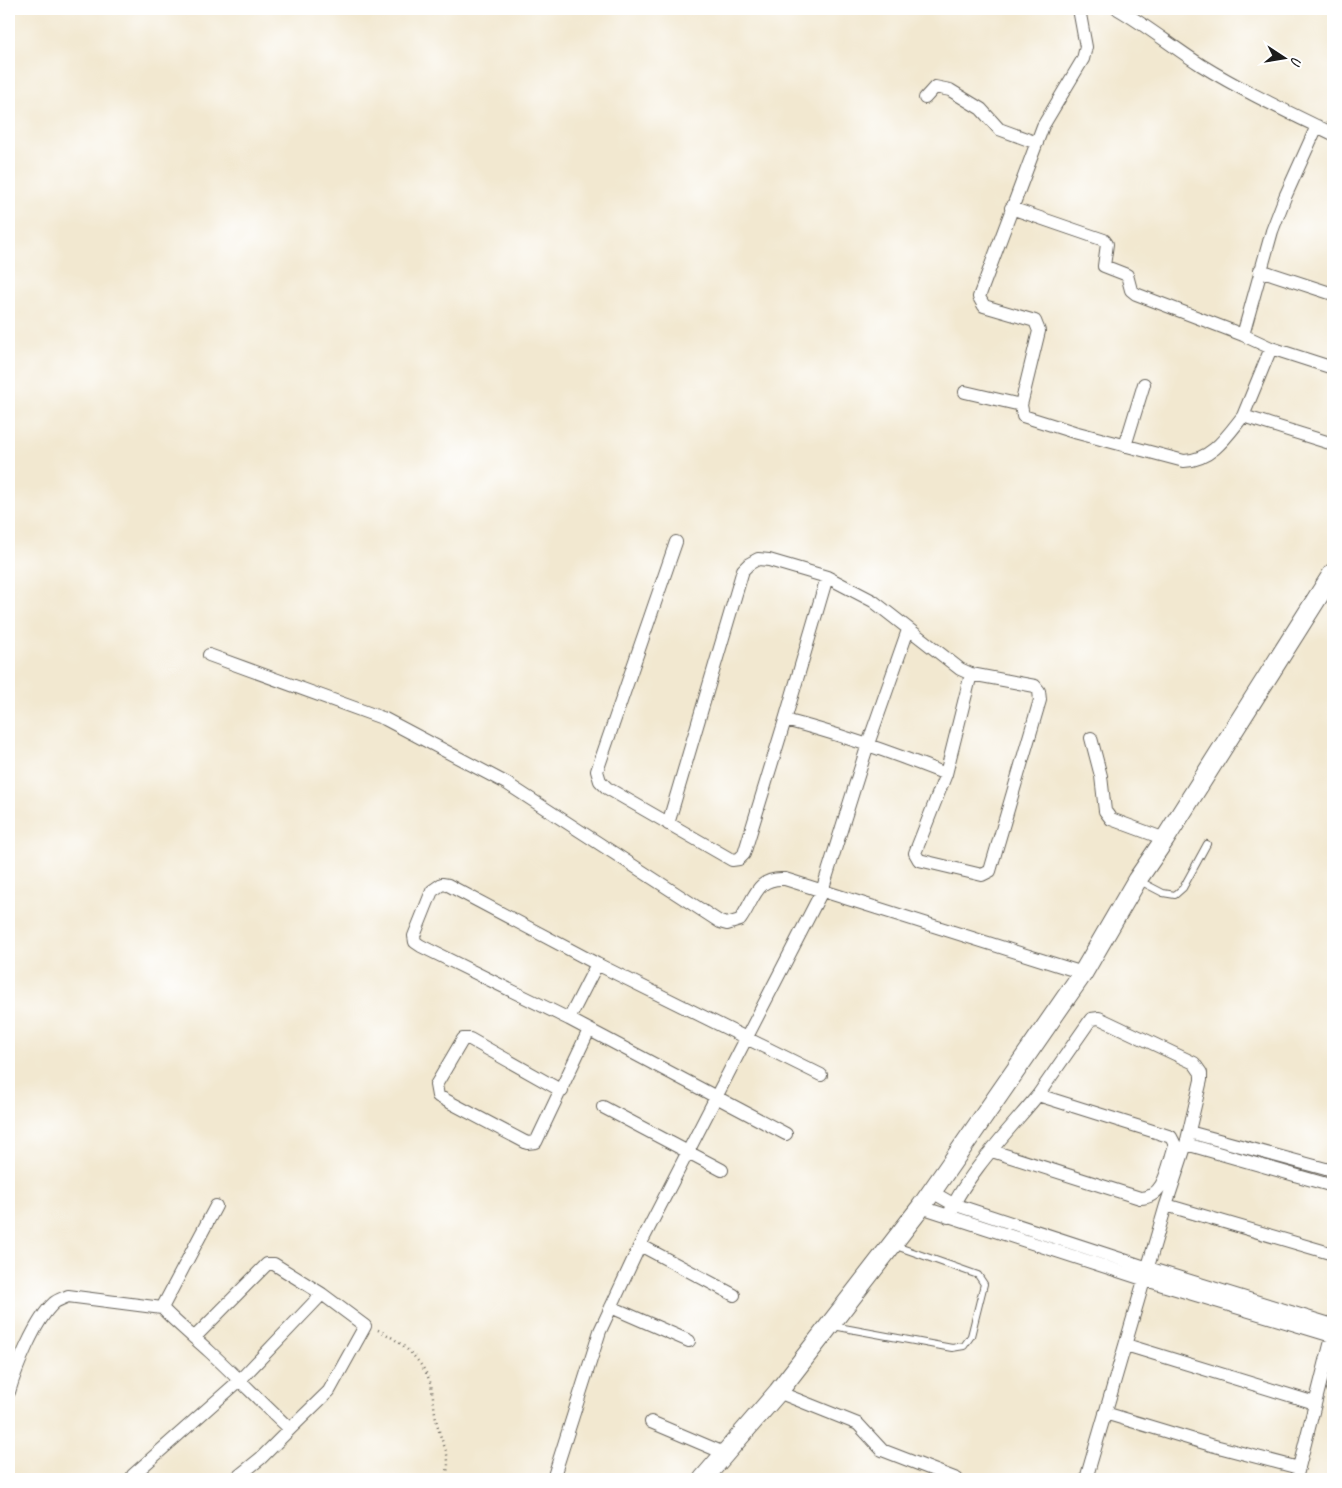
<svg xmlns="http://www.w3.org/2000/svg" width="1342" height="1488" font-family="Caveat,sans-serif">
	<rect width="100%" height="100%" fill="#fff"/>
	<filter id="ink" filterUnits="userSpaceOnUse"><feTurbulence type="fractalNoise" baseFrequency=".02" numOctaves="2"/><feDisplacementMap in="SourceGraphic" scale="10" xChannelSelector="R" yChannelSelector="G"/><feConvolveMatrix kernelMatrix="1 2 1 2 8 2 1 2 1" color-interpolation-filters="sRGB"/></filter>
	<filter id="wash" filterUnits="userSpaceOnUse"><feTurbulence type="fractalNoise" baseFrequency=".0096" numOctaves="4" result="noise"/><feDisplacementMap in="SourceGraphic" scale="20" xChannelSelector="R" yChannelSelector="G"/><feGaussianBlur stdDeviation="1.12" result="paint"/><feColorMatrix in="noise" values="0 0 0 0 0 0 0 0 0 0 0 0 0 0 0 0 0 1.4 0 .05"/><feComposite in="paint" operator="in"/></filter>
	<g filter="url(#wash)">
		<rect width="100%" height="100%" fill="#f2e8d0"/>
	</g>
	<g filter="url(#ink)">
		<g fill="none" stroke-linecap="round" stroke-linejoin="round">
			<defs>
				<path id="lane" d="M 1138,880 L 1163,893 L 1175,895 L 1183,888 L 1207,844
					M 833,1326 L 952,1348 L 964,1346 L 971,1336 L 984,1284 L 978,1275 L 893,1245"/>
				<path id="street" d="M 1079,9 L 1086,47 L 1083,59 L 1043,126 L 979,297 L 984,306 L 1035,321 L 1039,331 L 1021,405 L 1023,416 L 1074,432 L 1184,461 C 1212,460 1227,436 1243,416
					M 1118,9 C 1147,26 1173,47 1201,65 C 1243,91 1288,112 1333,134
					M 925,98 L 935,87 L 950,90 L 981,109 L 999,129 L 1037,143
					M 1011,208 L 1104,240 L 1107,244 L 1104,266 L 1127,275 L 1131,290 L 1136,294 L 1243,335 L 1271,348 L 1333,368
					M 1260,270 L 1333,294
					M 1243,335 L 1272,231 L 1285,197 L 1317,126
					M 1271,348 L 1243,416 L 1333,444
					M 965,392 L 1021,405
					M 1125,446 L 1144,384
					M 676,542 L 597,771 L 600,781 L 607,788 L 732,860 L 739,859 L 744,854 L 785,720 C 840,734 893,753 946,774
					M 209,655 L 385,719 L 506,783 L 720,922 L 727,924 L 740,920 C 755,899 755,877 785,879 L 1083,973
					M 785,720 L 827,577
					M 1091,738 L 1101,776 L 1105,811 L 1111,819 L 1165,839
					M 668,824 L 743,570 L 749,564 L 758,559 L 769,560 L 827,577 L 873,601 L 960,669 L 971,674 L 1035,686 L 1039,691 L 1040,700 L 990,871 L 982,875 L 919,860 L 915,853 L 946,774 L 971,674
					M 569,1019 L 597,964
					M 562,1091 L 470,1039 L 463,1039 L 436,1085 L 438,1096 L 527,1143 L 536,1142 L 589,1030
					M 1038,1095 L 1091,1019 L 1099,1018 L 1194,1063 L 1201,1073 L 1201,1080 L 1186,1144 L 1166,1205 L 1333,1254
					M 603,1107 L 722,1170
					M 1189,1132 L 1333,1171
					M 786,1134 L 569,1019 L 421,946 L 415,942 L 414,936 L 432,891 L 442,884 L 448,885 L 597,964 L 821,1075
					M 1186,1144 L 1333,1186
					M 932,1192 L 953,1204 L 1148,1268 L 1333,1325
					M 921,1207 L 1146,1280 L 1332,1336
					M 948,1217 C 963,1178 1010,1129 1038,1095 L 1162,1134 L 1171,1137 L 1175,1145 C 1168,1165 1165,1198 1140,1198 L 992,1151
					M 640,1245 L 734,1295
					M 611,1307 L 689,1341
					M 162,1308 L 216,1206
					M 1126,1345 L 1315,1403
					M 9,1392 C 16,1368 35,1320 54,1303 C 57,1300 64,1298 68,1296 L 162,1308 C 177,1324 194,1337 210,1352 C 237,1377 263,1404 290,1429 L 329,1391 L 365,1326 L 322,1294 L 274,1264 L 267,1264 L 194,1338
					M 778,1392 L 858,1424 L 882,1450 L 957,1479
					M 1105,1413 L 1211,1445 L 1299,1468
					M 651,1422 L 724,1453
					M 132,1479 L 133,1475 L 240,1380 L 322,1294
					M 235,1479 L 261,1458 L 290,1429
					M 553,1479 L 600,1331 L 640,1245 L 822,891 L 868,744 L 908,630
					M 1086,1479 L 1166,1205
					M 1296,1479 L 1333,1333"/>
				<path id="secondary" d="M 703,1479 L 778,1392 L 921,1207 L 1083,973 L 1137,880 L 1165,839 L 1333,573"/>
			</defs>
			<use href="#lane" stroke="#67635b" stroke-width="8"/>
			<use href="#street" stroke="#67635b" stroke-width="14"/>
			<use href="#secondary" stroke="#67635b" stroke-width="21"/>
			<path stroke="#67635b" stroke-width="2.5" stroke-dasharray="1 4" stroke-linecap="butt" d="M 378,1330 C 400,1340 424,1361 431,1385 C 434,1399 434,1414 438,1427 C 443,1449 453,1455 445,1479"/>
			<use href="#lane" stroke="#fff" stroke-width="6"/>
			<use href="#street" stroke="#fff" stroke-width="12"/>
			<use href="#secondary" stroke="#fff" stroke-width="19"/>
		</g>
	</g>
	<rect width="1342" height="1488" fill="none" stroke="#fff" stroke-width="30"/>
	<g transform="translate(1284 58) rotate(102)" stroke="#ffffff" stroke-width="4" paint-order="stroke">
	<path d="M0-4L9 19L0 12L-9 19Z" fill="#1c1c1c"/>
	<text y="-8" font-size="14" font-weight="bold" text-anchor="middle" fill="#1c1c1c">U</text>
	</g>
</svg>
